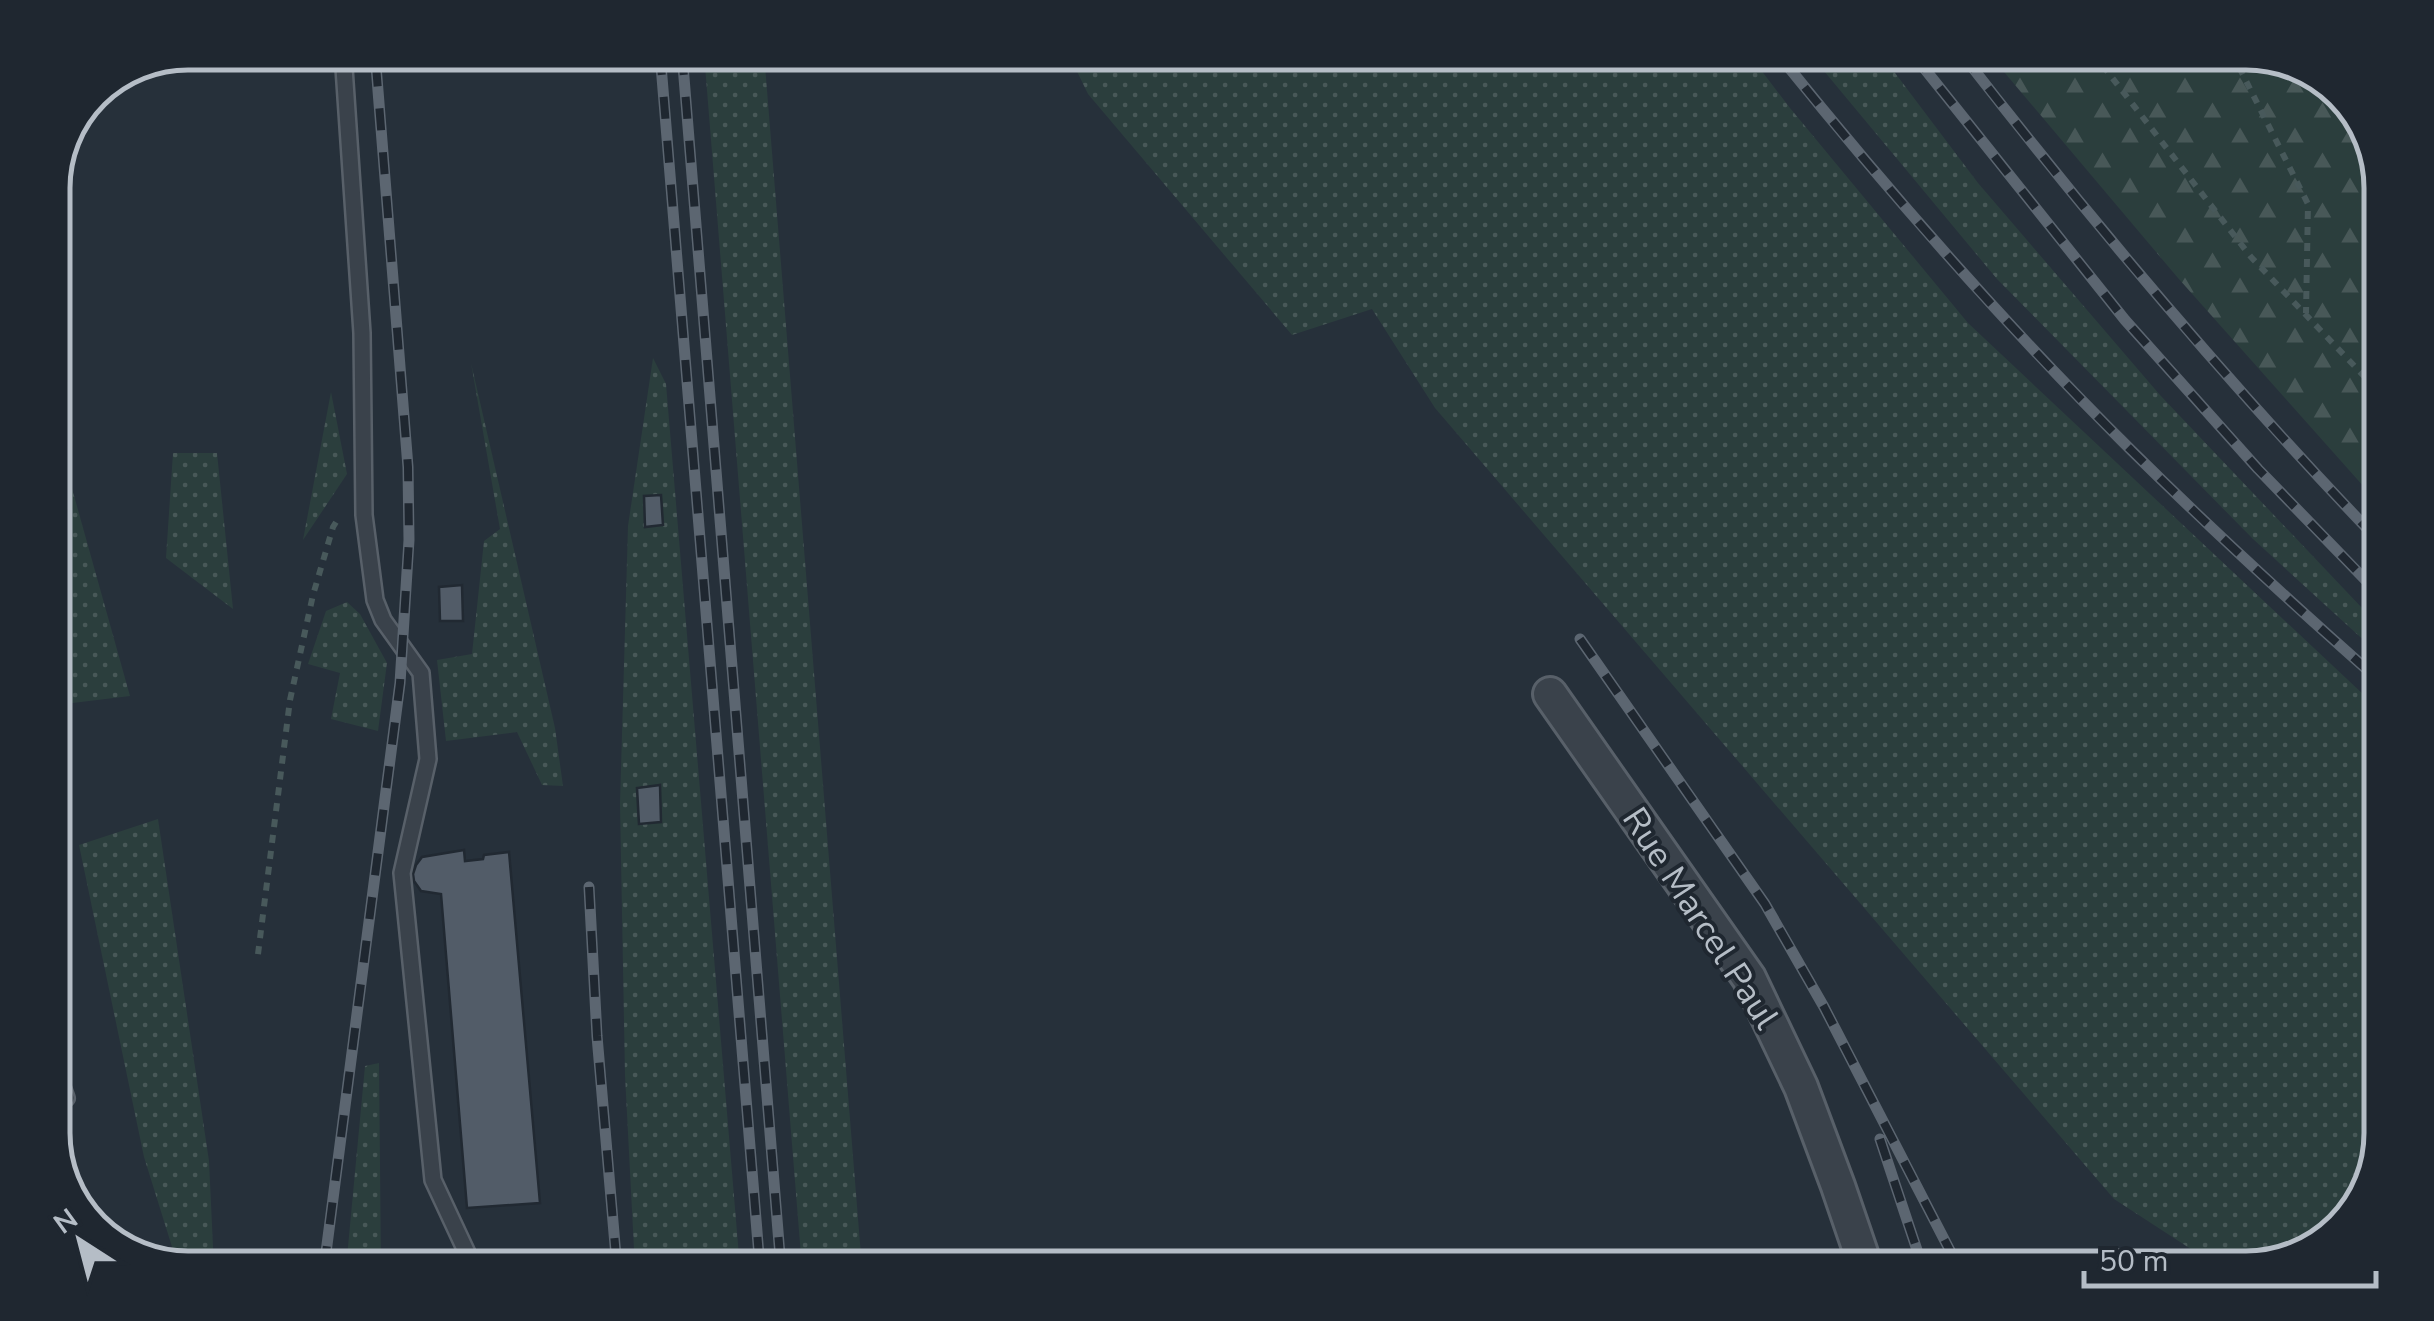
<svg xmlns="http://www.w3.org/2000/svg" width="2434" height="1321" font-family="'Nunito Sans',sans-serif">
	<defs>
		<pattern id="grass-dots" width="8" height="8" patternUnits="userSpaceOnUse" patternTransform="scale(2.5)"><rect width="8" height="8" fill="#2b3e3d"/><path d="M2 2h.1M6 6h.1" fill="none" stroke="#485858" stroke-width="1.8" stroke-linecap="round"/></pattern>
		<pattern id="forest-firs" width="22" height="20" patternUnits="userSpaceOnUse" patternTransform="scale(2.5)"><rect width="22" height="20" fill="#2b3e3d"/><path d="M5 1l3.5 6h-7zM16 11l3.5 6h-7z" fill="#485858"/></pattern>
	</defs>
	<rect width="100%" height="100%" fill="#26303a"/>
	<path fill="url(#grass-dots)" d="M 704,53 L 764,53 L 862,1268 L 802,1268 Z
		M 1068,53 L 1748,53 L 1790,108 L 1968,323 L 2381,711 L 2381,1133 L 2367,1193 L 2321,1246 L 2246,1268 L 2220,1268 L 2114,1199 L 1435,408 L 1372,309 L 1292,335 L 1088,94 Z
		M 1809,53 L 1880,53 L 1978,183 L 2160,395 L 2381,628 L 2381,656 L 2253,539 L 1997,279 Z
		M 653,358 L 666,384 L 740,1268 L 635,1268 L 625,1075 L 620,804 L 628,526 Z
		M 471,363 L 555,728 L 563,786 L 542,785 L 517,732 L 446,741 L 437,660 L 472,654 L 484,541 L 500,529 Z
		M 331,392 L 347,474 L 303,540 Z
		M 173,453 L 217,453 L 233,609 L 166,558 Z
		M 66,467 L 130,696 L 56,705 L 53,676 L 53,470 Z
		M 347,602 L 360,614 L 387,663 L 378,731 L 331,719 L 340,673 L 308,664 L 326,611 Z
		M 158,819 L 209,1161 L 214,1268 L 178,1266 L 144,1157 L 79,845 Z
		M 379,1063 L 381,1268 L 346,1268 L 365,1066 Z"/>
	<path fill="url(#forest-firs)" d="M 1988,53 L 2246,53 L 2306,67 L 2359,113 L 2381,180 L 2381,506 L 2178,278 Z"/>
	<path fill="#525c68" stroke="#212932" stroke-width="2.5" d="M 661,495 L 663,525 L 645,527 L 644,496 Z
		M 462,585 L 463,621 L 440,621 L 439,587 Z
		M 660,785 L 661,822 L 639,824 L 637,788 Z
		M 464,850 L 465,861 L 483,859 L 484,855 L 509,852 L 540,1203 L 467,1208 L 441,894 L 421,891 L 414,881 L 413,874 L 416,865 L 422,857 Z"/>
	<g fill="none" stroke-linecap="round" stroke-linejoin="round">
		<defs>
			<path id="service" d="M 343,53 L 362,333 L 364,515 L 375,600 L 383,620 L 421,673 L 428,759 L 402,873 L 433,1180 L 474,1268
				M 53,1062 L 66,1098 L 53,1109"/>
			<path id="minor" d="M 1550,694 L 1749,978 L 1801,1087 L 1838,1186 L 1866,1268"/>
		</defs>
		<use href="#service" stroke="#586069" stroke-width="20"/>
		<use href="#minor" stroke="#586069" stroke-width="38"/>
		<path stroke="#48595b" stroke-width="6" stroke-dasharray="8 8" stroke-linecap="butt" d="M 2093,53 L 2251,257 L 2381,394
			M 2232,53 L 2308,204 L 2306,313
			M 258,954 L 290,700 L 313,595 L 333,527 L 338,519"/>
		<use href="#service" stroke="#3a424b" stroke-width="15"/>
		<use href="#minor" stroke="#3a424b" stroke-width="32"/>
		<defs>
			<path id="rail" d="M 660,53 L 760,1268
				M 682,53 L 781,1268
				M 1777,53 C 1888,191 2005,325 2131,450 C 2212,530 2296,607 2381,682
				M 1912,53 L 2125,320 L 2258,469 L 2381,596
				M 1961,53 C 2093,223 2232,388 2381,543
				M 1580,639 L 1765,904 L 1824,1007 L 1959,1268
				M 589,887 L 597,1036 L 617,1268
				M 1880,1139 L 1923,1268
				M 324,1268 L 400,683 L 409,540 L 408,467 L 375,53"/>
		</defs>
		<use href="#rail" stroke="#5c6671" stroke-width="11"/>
		<use href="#rail" stroke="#1f2730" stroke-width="8" stroke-dasharray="22" stroke-linecap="butt"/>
	</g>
	<g text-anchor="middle" stroke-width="8" stroke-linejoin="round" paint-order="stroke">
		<g font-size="35" fill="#b5bdc6" stroke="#1f2730">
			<text transform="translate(1701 918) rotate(57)" y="12">Rue Marcel Paul</text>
		</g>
	</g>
	<path d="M0 0H2434V1321H0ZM188 70H2246A118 118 0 0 1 2364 188V1133A118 118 0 0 1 2246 1251H188A118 118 0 0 1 70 1133V188A118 118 0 0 1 188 70Z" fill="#1f2730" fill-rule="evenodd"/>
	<path fill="none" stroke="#b5bdc6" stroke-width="5" d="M188 70H2246A118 118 0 0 1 2364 188V1133A118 118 0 0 1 2246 1251H188A118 118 0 0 1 70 1133V188A118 118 0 0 1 188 70Z"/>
	<g transform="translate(80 1241) rotate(324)" stroke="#1f2730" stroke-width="8" paint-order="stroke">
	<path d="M0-8L18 38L0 25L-18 38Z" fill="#b5bdc6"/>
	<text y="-15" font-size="28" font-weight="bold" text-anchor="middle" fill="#b5bdc6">N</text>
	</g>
	<path d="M2084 1271v15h292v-15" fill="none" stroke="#b5bdc6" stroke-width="5"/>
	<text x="2099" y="1271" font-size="30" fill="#b5bdc6" stroke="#1f2730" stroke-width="8" paint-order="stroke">50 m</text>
</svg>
